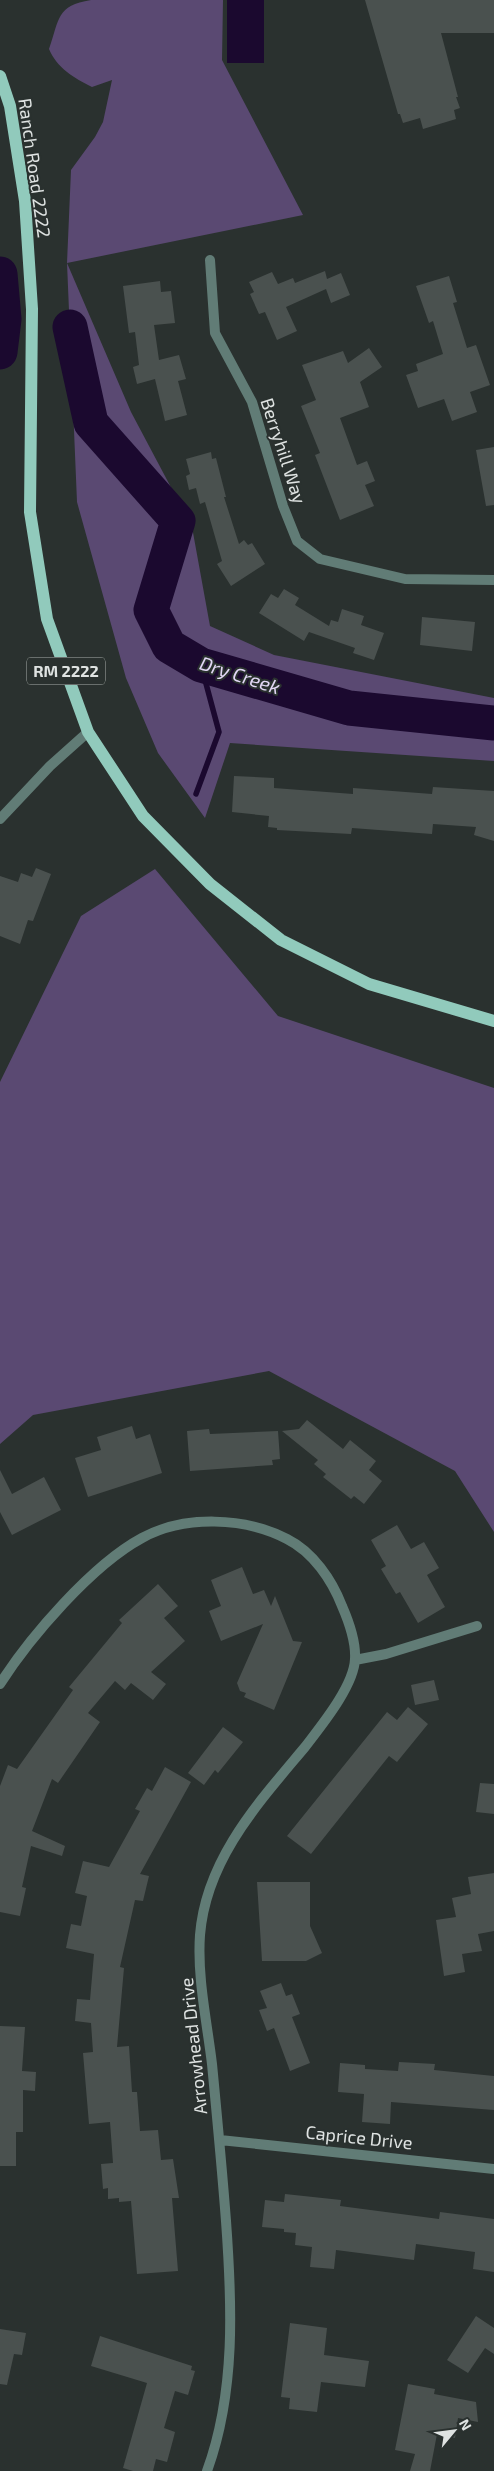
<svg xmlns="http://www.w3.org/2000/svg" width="494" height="2471" font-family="'Exo 2',sans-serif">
	<rect width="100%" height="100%" fill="#2a312f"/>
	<path fill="#5a4972" d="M 91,0 L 223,0 L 222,60 L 303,215 L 67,263 L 131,412 L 192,527 L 210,626 L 274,655 L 494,698 L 494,761 L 230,743 L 205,818 L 158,753 L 126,678 L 77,502 L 67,263 L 71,170 L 95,137 L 103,122 L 112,80 L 92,87 C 74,78 57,68 49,49 C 60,18 56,6 91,0 Z
		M 155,869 L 278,1016 L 494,1088 L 494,1532 L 455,1471 L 269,1371 L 33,1415 L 0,1444 L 0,1082 L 81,916 Z"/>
	<path fill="#1b092f" d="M 227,0 L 264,0 L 264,63 L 227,63 Z"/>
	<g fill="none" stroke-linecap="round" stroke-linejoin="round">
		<path stroke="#1b092f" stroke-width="5.5" d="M 196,794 L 219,732 L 201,665"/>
		<path stroke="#1b092f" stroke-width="35" d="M 0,274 L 4,319 L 0,352
			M 70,327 L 91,423 L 178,521 L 151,610 L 169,646 L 201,665 L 349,708 L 494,723"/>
	</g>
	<path fill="#4a514f" d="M 365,0 L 494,0 L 494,33 L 441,33 L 458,97 L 456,97 L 460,108 L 454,110 L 456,119 L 423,129 L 420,118 L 403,123 L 400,114 L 398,114 Z
		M 325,271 L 327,279 L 341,273 L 350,295 L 331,303 L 326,289 L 286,307 L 297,331 L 277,340 L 265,312 L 259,314 L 250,294 L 254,292 L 249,282 L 272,272 L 278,284 L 293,278 L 295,283 Z
		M 449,276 L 457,302 L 453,303 L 467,348 L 476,345 L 490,385 L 470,392 L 477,412 L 452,421 L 444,399 L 418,408 L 406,375 L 418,371 L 416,364 L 443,354 L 433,321 L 429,323 L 416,286 Z
		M 160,281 L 161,292 L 171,291 L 175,323 L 154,325 L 159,360 L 179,355 L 186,379 L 178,381 L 187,415 L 165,421 L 155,379 L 137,384 L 133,367 L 139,365 L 135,332 L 129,333 L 123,286 Z
		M 369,348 L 382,367 L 360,382 L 369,407 L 340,418 L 357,465 L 367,461 L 375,481 L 365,485 L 374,506 L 340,520 L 315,455 L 320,453 L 301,406 L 316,400 L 302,365 L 343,351 L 348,363 Z
		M 494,447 L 494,505 L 486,506 L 476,450 Z
		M 211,452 L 212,459 L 216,458 L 226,497 L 224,497 L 239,544 L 244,540 L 248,545 L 252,543 L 265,564 L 231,586 L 217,564 L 222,561 L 205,502 L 200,504 L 196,488 L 189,490 L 186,476 L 190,474 L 186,459 Z
		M 284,589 L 299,598 L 295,605 L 329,626 L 331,620 L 338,622 L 342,609 L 364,616 L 361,625 L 384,633 L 374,660 L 353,653 L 355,648 L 309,632 L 304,641 L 259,613 L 271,594 L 278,598 Z
		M 422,617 L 475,622 L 472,651 L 420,645 Z
		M 234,776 L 274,778 L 274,788 L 353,794 L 353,788 L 432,794 L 433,787 L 494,791 L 494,841 L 474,835 L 476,827 L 433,824 L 432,834 L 352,828 L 351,834 L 277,830 L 277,828 L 268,827 L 269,816 L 232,812 Z
		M 36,868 L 51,874 L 33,921 L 28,920 L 20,944 L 0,936 L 0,876 L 18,882 L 21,873 L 32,877 Z
		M 307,1420 L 343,1449 L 350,1440 L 376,1461 L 369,1470 L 382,1481 L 364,1504 L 354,1496 L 351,1499 L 323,1477 L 326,1474 L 314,1464 L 318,1460 L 282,1431 L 299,1429 Z
		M 132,1426 L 136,1439 L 150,1434 L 162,1473 L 88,1497 L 75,1458 L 101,1450 L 97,1437 Z
		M 209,1429 L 210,1434 L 278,1431 L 280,1459 L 272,1460 L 273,1465 L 190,1471 L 187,1431 Z
		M 0,1470 L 12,1494 L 44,1477 L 61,1510 L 12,1535 L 0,1512 Z
		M 397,1525 L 411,1549 L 424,1542 L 439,1568 L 427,1575 L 445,1607 L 418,1623 L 400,1592 L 396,1594 L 381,1569 L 386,1566 L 371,1540 Z
		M 242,1567 L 253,1594 L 264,1590 L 271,1606 L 275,1596 L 293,1641 L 302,1642 L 274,1710 L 244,1697 L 246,1693 L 240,1691 L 237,1683 L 263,1624 L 221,1641 L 209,1611 L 221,1606 L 211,1580 Z
		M 158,1584 L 178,1606 L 164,1618 L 185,1641 L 151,1672 L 166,1684 L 153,1700 L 131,1683 L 125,1690 L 115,1681 L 88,1713 L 100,1722 L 58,1783 L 52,1779 L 32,1831 L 65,1846 L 62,1856 L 31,1846 L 22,1887 L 26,1888 L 20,1916 L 0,1912 L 0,1786 L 8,1765 L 17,1769 L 73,1690 L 69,1687 L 122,1623 L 119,1620 Z
		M 434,1680 L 439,1700 L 415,1705 L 411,1685 Z
		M 408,1707 L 428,1724 L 397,1762 L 389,1756 L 311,1854 L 287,1836 L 387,1712 L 397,1720 Z
		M 223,1727 L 243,1742 L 218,1773 L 215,1770 L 204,1785 L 188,1773 Z
		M 165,1767 L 191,1782 L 140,1874 L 149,1876 L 143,1901 L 135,1900 L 120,1967 L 124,1968 L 117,2047 L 129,2046 L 132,2092 L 137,2092 L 140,2131 L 158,2130 L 161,2160 L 173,2159 L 179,2198 L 172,2198 L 178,2271 L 137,2274 L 131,2201 L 119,2202 L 119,2198 L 108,2199 L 108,2188 L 103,2189 L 101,2164 L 113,2163 L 110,2122 L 89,2124 L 83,2053 L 93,2052 L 91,2023 L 75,2021 L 77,1999 L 90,2000 L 94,1954 L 66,1948 L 71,1924 L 81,1926 L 87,1896 L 75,1893 L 83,1861 L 109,1867 L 140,1811 L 135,1809 L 147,1788 L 152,1791 Z
		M 480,1783 L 494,1784 L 494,1814 L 476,1812 Z
		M 494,1873 L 494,1931 L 478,1934 L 482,1951 L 462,1954 L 465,1972 L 444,1976 L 436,1920 L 456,1917 L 452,1898 L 471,1894 L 468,1877 Z
		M 257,1882 L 310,1882 L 310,1926 L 322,1953 L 306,1961 L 262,1961 Z
		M 281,1983 L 286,1996 L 292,1994 L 300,2014 L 292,2017 L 310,2063 L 290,2071 L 274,2028 L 267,2031 L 259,2010 L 267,2008 L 260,1991 Z
		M 0,2026 L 25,2027 L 22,2071 L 36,2072 L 35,2091 L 23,2090 L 23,2132 L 16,2132 L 16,2166 L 0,2166 Z
		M 399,2062 L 435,2064 L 434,2070 L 494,2076 L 494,2110 L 391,2102 L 390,2124 L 362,2122 L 364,2094 L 338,2092 L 340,2063 L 365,2065 L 365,2069 L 398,2071 Z
		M 285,2194 L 341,2200 L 340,2206 L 439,2219 L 440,2212 L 494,2219 L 494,2272 L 473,2269 L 475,2252 L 416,2244 L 414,2260 L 336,2250 L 334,2269 L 310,2267 L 312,2247 L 295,2245 L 296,2233 L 284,2232 L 284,2229 L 262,2227 L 265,2200 L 284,2202 Z
		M 476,2316 L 494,2328 L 494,2354 L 485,2348 L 468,2373 L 447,2360 Z
		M 290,2323 L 327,2328 L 324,2355 L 369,2361 L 365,2387 L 321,2382 L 317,2412 L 289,2409 L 290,2398 L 281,2397 Z
		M 0,2329 L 26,2333 L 22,2355 L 14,2354 L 7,2385 L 0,2384 Z
		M 100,2336 L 192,2366 L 191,2370 L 195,2371 L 188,2395 L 175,2391 L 164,2428 L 175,2432 L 173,2440 L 167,2462 L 156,2459 L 153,2471 L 133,2471 L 123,2468 L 147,2383 L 91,2366 Z
		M 408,2384 L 435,2389 L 434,2394 L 476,2402 L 478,2422 L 458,2418 L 455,2438 L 437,2434 L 430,2471 L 410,2471 L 415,2454 L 395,2450 Z"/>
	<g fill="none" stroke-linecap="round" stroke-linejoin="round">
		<path stroke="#617c76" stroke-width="10" d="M 210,260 L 215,333 L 252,402 L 283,506 L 297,541 L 320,559 L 405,579 L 494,580
			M 0,819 L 50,766 L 88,732
			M 355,1660 L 386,1654 L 477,1626
			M 0,1684 C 30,1637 92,1565 142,1538 C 184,1515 245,1517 287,1539 C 313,1552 332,1580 342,1606 C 349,1622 356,1642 355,1659 C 354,1686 321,1726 305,1747 C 259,1802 206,1859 200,1935 C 197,1977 207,2022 212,2064 C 217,2116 222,2168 226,2221 C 232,2303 236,2392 207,2471
			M 220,2140 L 494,2169"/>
		<path stroke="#91cabc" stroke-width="12" d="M 0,76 L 10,106 L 25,201 L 32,309 L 30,512 L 47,619 L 88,732 L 143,816 L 210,884 L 281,940 L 369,984 L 494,1021"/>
	</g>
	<g text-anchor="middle" stroke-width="4" stroke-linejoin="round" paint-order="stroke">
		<rect fill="#2a312f" stroke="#a9aeac" stroke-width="1" x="27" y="657.5" width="78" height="27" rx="4"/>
		<g font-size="16" font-weight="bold" fill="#dfe3e2">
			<text x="66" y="677">RM 2222</text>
		</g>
		<g font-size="18" fill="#dfe3e2" stroke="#2a312f">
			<text transform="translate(34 168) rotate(82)" y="6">Ranch Road 2222</text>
			<text transform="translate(283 451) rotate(72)" y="6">Berryhill Way</text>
			<text transform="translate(194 2046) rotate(-96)" y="6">Arrowhead Drive</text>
			<text transform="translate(359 2138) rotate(6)" y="6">Caprice Drive</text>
		</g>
		<g font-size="19" font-style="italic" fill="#e3d8f6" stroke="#2a312f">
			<text transform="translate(240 675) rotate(18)" y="7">Dry Creek</text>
		</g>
	</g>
	<g transform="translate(454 2431) rotate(61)" stroke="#2a312f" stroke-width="4" paint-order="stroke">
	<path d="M0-4L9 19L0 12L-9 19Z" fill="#dfe3e2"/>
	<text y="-8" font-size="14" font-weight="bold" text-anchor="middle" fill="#dfe3e2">N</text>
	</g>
</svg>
